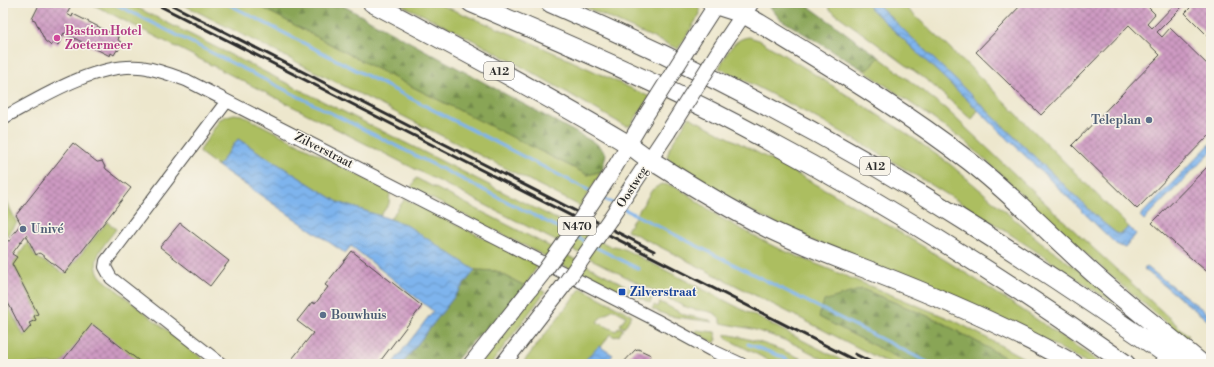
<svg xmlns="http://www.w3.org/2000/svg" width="1214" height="367" font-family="'Libre Bodoni',serif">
	<defs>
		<pattern id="forest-firs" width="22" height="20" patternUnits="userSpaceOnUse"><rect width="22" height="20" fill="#89a557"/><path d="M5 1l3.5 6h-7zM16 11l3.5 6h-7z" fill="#708748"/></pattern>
		<pattern id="water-waves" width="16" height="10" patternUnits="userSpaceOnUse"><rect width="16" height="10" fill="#7eb4ed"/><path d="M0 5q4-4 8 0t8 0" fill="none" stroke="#6793c0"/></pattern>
		<pattern id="building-cross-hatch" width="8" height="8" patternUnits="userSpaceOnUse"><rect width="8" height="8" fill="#ce9ac2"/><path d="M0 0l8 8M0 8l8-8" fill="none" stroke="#a77e9e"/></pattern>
	</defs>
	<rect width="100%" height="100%" fill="#f7f3e8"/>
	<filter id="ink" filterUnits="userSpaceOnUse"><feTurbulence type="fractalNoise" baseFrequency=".025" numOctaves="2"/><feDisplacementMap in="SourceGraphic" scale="8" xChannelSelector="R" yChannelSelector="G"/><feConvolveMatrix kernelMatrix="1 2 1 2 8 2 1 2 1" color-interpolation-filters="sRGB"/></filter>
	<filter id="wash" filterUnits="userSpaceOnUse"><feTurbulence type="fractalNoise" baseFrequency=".012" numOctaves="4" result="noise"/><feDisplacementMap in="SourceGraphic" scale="16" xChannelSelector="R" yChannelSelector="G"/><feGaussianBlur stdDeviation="0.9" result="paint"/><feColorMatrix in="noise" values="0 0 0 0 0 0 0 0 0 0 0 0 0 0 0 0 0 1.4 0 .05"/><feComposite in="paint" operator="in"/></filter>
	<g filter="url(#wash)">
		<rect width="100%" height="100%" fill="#ede7cd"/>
		<path fill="#acbe61" stroke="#6c7446" d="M 90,3 L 128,3 L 612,247 L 614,246 L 622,248 L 849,364 L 833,364 L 796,345 L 779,338 L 752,329 L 721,323 C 718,309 704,312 693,309 C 690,309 687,307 683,306 Z
			M 180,3 L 251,3 L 259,6 L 375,68 L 588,175 L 602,171 L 580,206 Z
			M 397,3 L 436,3 L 524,39 L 650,97 L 630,126 L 625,126 C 550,83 476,38 397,3 Z
			M 576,3 L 697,3 L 699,7 L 700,14 L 678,49 Z
			M 828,3 L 865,3 L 978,110 L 972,120 L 928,81 L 829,9 Z
			M 876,3 L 901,3 L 951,49 L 956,56 L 968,65 L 1129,227 L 1122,233 L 1117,234 L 1100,220 Z
			M 749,37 L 759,40 L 797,63 L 906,133 L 951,165 L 1041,242 L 1093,281 L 1125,311 C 1069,274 1014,235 956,200 C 879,152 800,107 719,68 C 727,54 732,39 749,37 Z
			M 879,57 L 946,109 L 1081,237 L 1189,336 L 1185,339 L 1080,249 L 965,141 L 862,69 L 869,69 Z
			M 234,114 L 242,115 L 390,191 L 389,204 L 380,216 L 338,202 L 238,139 L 218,166 L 199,152 L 220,119 L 227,116 Z
			M 689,117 C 757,152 825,188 891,227 C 963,270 1033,316 1102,364 L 1089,364 L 1056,346 L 799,235 L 749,210 L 678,169 L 667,157 L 670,147 Z
			M 416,178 L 625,285 L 621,293 L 612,290 L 411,188 Z
			M 661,184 L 669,185 L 680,189 L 721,218 L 775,247 L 955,321 L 1035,364 L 1017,364 L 937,320 L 862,289 L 819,317 L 910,364 L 890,364 L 627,230 L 652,190 Z
			M 3,194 L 17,223 L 3,240 Z
			M 405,199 L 538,265 L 525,286 L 496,271 L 475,270 L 390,219 Z
			M 107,222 L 116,229 C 108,241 91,256 98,272 C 99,275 102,278 104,280 L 204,360 L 200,364 L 3,364 L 3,296 L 24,336 L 36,320 L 39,314 L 13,264 L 28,242 L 35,256 L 65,274 Z
			M 629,286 L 652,299 L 650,303 L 627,291 Z
			M 581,288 L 632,315 L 624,328 L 620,325 L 626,316 L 613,309 L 599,319 L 597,322 L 616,331 L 619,327 L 623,329 L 619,336 L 617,335 L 615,337 L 610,334 L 601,347 L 599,346 L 581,364 L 522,364 Z
			M 538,289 L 545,292 L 491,364 L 480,364 Z
			M 660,302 L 685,315 L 710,320 L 713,322 L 669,316 L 652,309 L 654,305 L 658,307 Z
			M 697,330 L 715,332 L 717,340 L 716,340 L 715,343 L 695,333 L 695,331 Z
			M 725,334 C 753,339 776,347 802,359 L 800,364 L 776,364 L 729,340 L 725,336 Z"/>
		<path fill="url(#forest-firs)" stroke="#5a6841" d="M 251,3 L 338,3 L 597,144 L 606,154 L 602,171 L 588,175 L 375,68 L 259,6 Z
			M 771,3 L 804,3 L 879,57 L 869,69 L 862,69 L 780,19 L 770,7 Z
			M 475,270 L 496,271 L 525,286 L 513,303 L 470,344 L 453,364 L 402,364 Z
			M 862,289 L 937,320 L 1017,364 L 910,364 L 819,317 L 824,301 Z"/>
		<path fill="url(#water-waves)" stroke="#54708c" d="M 865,3 L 876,3 L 1100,220 L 1117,234 L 1122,233 L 1129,227 L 1136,234 L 1125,248 L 1116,244 L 978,110 Z
			M 238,139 L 338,202 L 405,224 L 475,270 L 402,364 L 392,364 L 433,311 L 351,246 L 345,253 L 218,166 Z
			M 1211,143 L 1211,152 L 1144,220 L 1140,216 Z
			M 1147,267 L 1211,316 L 1211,323 L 1144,269 Z
			M 599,346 L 613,355 L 605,364 L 581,364 Z"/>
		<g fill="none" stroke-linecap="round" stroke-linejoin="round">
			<path stroke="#7eb4ed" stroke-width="3" d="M 113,3 L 567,232
				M 226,3 L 594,193
				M 600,197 L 615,204
				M 622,208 L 931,364
				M 574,236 L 588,243
				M 595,247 L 639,269
				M 748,344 L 780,356 L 793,363"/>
		</g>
		<g id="blocks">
			<path fill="url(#building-cross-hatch)" d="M 40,3 L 59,3 L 70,8 L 67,14 L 72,17 L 73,14 L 119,37 L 118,40 L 121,42 L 119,46 L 120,47 L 118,51 L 117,50 L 114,55 L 111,53 L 110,56 L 64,33 L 58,45 L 53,42 L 51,46 L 49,44 L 45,41 L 35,20 L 32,19 Z
				M 1023,3 L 1144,3 L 1155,14 L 1147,23 L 1152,28 L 1176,3 L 1192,3 L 1194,5 L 1195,3 L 1208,3 L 1211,6 L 1211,39 L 1185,13 L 1190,8 L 1185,4 L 1157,32 L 1162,37 L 1170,28 L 1211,68 L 1211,133 L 1137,209 L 1072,145 L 1160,55 L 1129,25 L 1041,115 L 976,52 Z
				M 73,143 L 97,162 L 98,162 L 102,161 L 106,169 L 131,188 L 65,273 L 41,254 L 39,253 L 36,255 L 26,235 L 12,254 L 17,257 L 12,264 L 38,314 L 34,316 L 36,320 L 29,323 L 31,326 L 24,334 L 3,293 L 3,244 L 6,240 L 9,241 L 11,240 L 10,237 L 21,224 L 16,215 Z
				M 1211,163 L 1211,275 L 1186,254 L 1152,223 Z
				M 180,223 L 229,261 L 210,286 L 160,247 Z
				M 352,251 L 422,306 L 378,364 L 288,364 L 313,333 L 297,321 L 312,302 L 315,304 L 328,287 L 325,285 Z
				M 92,324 L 143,364 L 60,364 Z
				M 638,349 L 651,355 L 648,362 L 650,364 L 622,364 L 635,350 Z"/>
		</g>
	</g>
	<g filter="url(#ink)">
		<use href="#blocks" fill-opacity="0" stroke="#484743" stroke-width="1"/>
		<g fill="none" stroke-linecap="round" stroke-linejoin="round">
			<defs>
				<path id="minor" d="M 3,118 C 42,97 94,64 139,67 C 155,68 171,75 186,80 L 656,320 L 711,350 L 741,364
					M 221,364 L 111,278 L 105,267 L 106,261 L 227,101"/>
				<path id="major" d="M 697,34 L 717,3
					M 722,46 L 751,3
					M 609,177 L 643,120
					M 610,219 L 668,132
					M 471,364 L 543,273
					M 503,364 L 564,285"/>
				<path id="highway" d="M 372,3 C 458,48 543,93 626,143 C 635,148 643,156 652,161 C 690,185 729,209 769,229 C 804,246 840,259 876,273 C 943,299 1011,328 1074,364
					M 471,3 C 552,37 633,72 711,111 C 856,185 994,270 1126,364
					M 550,3 C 699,67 843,143 979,230 C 1047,273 1114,318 1180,364
					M 711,3 L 715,5 L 743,14 L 759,23 C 831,67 903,110 969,161 C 1010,193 1046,230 1084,265 C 1122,300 1163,331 1202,364"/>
			</defs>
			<use href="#minor" stroke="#484743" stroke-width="14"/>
			<use href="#major" stroke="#484743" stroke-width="17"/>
			<use href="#highway" stroke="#484743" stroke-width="20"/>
			<use href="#minor" stroke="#fff" stroke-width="12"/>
			<use href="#major" stroke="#fff" stroke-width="15"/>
			<use href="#highway" stroke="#fff" stroke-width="18"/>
			<path stroke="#2b2b2b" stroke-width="3" d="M 154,3 L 862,364
				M 168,3 L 654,251
				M 855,354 L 875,364"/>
			<defs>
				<path id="major-bridge" d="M 643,120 L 697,34
					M 668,132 L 722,46
					M 543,273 L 575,228 L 609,177
					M 564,285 L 610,219"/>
			</defs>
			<use href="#major-bridge" stroke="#484743" stroke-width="17" stroke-linecap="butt"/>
			<use href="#major-bridge" stroke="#fff" stroke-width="15"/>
		</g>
	</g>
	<circle fill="#d1479c" stroke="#f7f3e8" stroke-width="1.5" cx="57" cy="38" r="4"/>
	<g fill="#5c6f8a" stroke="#f7f3e8" stroke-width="1.5">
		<circle cx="1149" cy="120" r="4"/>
		<circle cx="23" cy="229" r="4"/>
		<circle cx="323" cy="315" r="4"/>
	</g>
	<rect fill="#1a4fb4" stroke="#f7f3e8" stroke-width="1.5" x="618" y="288" width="8" height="8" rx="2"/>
	<g text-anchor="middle" stroke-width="3" stroke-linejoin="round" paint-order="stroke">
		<g fill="#f7f3e8" stroke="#686764" stroke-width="1">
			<rect x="484" y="62" width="30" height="18" rx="3"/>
			<rect x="860" y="157" width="30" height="18" rx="3"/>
			<rect x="558" y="217" width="38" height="18" rx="3"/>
		</g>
		<g font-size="11" font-weight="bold" fill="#2b2b2b">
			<text x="499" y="75">A12</text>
			<text x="875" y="170">A12</text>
			<text x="577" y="230">N470</text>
		</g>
		<g font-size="12" font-weight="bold" fill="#b23c85" stroke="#f7f3e8" text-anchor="start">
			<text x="65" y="35">Bastion Hotel<tspan x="65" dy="14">Zoetermeer</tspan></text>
		</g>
		<g font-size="12" font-weight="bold" fill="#4e5e75" stroke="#f7f3e8" text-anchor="start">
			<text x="1141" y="124" text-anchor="end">Teleplan</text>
			<text x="31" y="233">Univé</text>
			<text x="331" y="319">Bouwhuis</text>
		</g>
		<g font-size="12" fill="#2b2b2b" stroke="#f7f3e8">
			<text transform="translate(324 150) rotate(27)" y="4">Zilverstraat</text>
			<text transform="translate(632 187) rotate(-57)" y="4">Oostweg</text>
		</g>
		<g font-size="12" font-weight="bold" fill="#164399" stroke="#f7f3e8" text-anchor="start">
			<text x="630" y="296">Zilverstraat</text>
		</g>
	</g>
	<rect width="1214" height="367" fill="none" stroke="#f7f3e8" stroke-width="16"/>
</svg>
